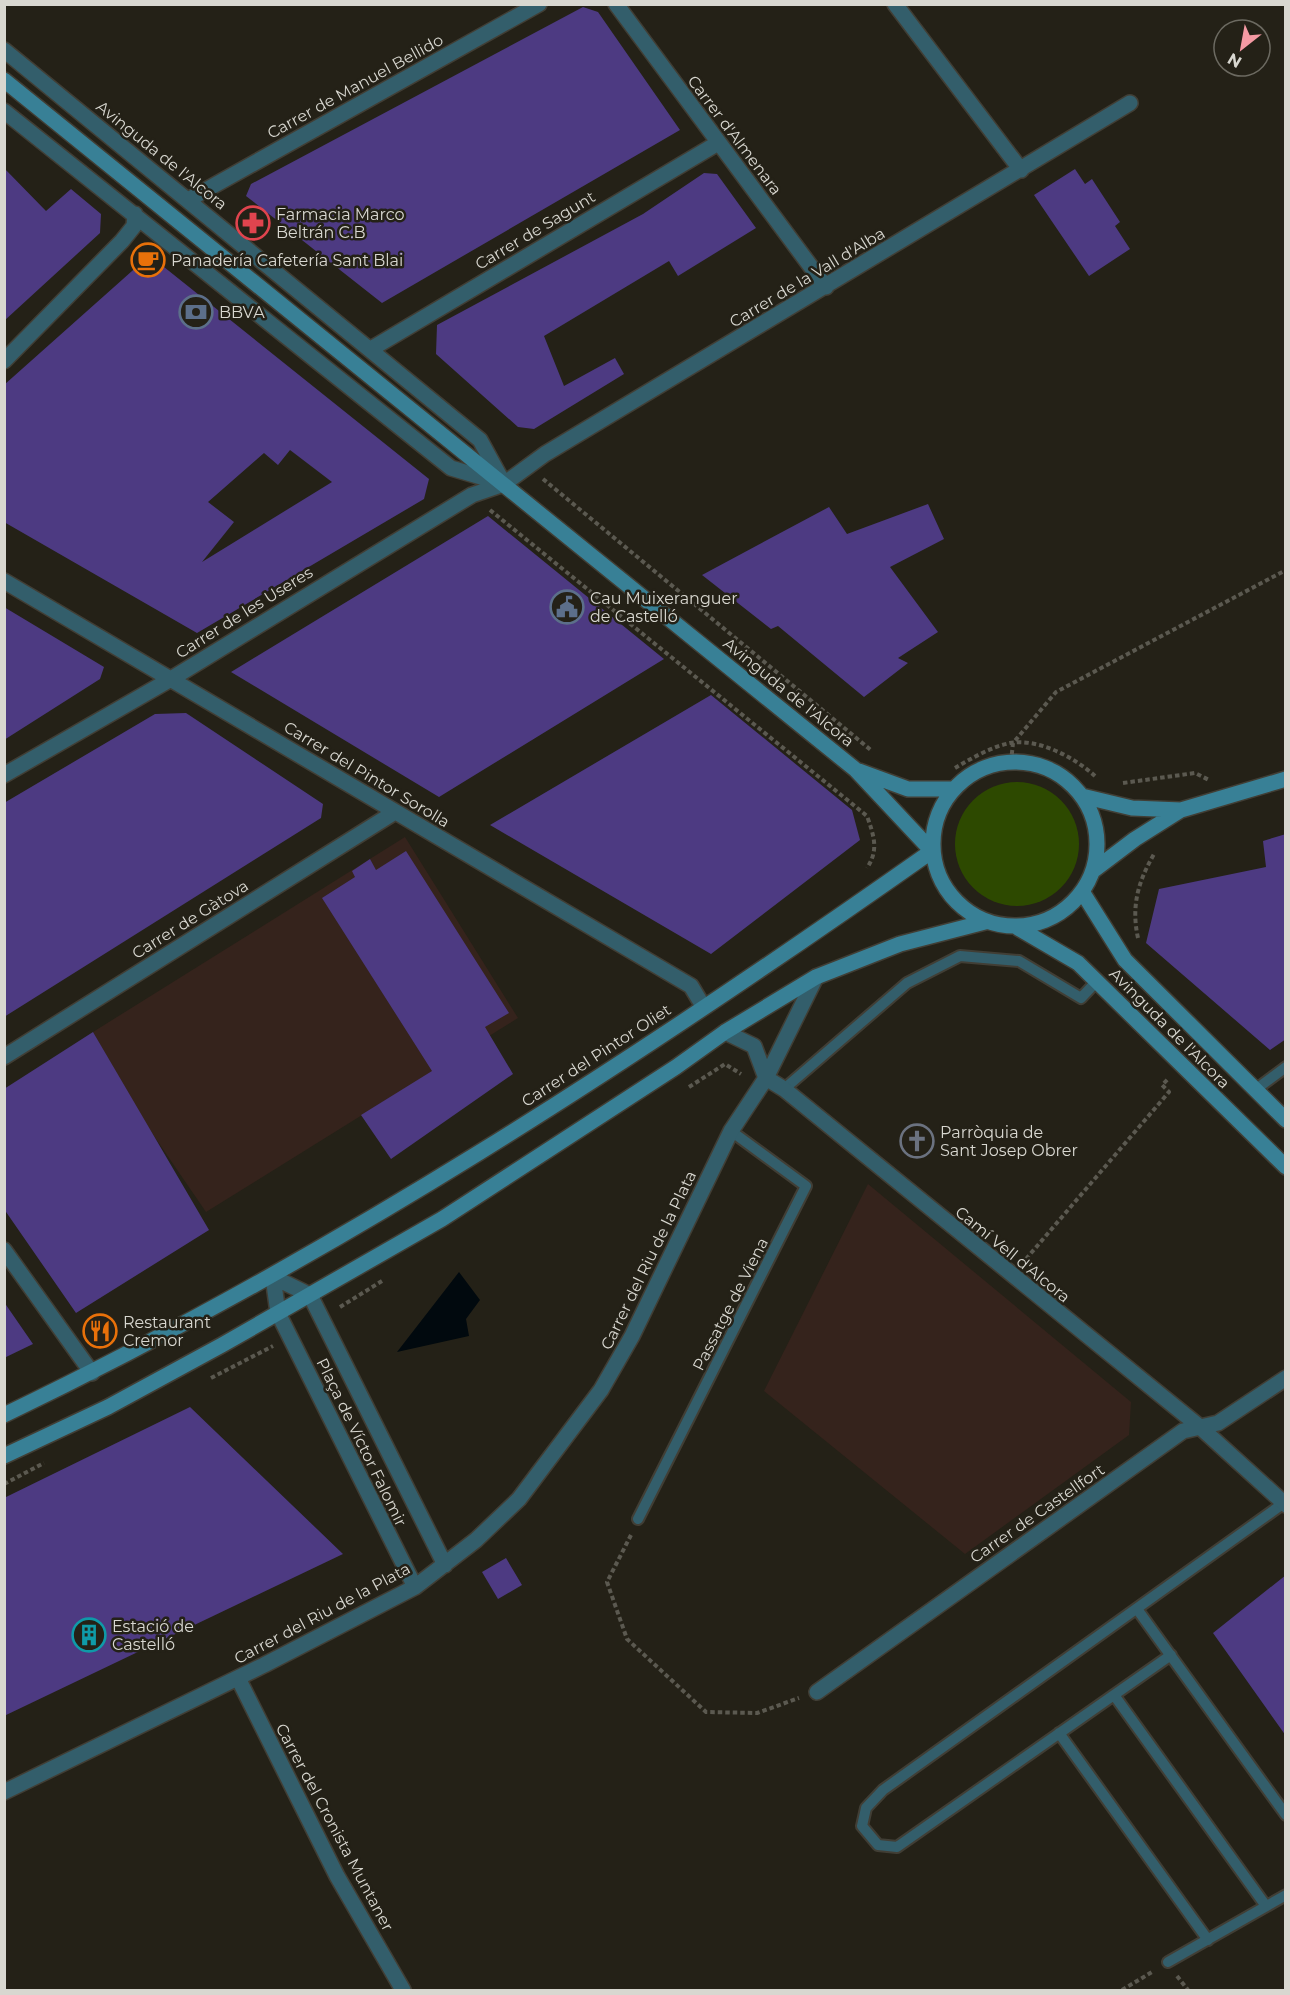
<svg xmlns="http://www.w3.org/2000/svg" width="1290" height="1995" font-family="Montserrat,sans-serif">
	<rect width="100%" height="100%" fill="#242117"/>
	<path fill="#35231c" d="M 405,837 L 518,1018 L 206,1212 L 143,1120 L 93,1032 Z
		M 868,1184 L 1131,1402 L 1129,1435 L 965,1554 L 764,1391 Z"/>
	<path fill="#2d4900" d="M955 844a62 62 0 1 1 124 0a62 62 0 1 1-124 0Z"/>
	<path fill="#01090e" d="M 459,1272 L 480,1300 L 466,1319 L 469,1336 L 397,1352 Z"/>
	<path fill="#4d3a82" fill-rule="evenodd" d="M 583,7 L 598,12 L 680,130 L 382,303 L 246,196 L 251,184 Z
		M 4,168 L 46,211 L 71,189 L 101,214 L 100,233 L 4,321 Z
		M 1075,169 L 1085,184 L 1092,179 L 1120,222 L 1115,226 L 1130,249 L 1089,276 L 1034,195 Z
		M 704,173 L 717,174 L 756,228 L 678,276 L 669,261 L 544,336 L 564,386 L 615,358 L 624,374 L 534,429 L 518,427 L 436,354 L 437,325 L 643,214 Z
		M 141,263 L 159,263 L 429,479 L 424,499 L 197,633 L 4,522 L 4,385 ZM 290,450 L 332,482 L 202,562 L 234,522 L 208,502 L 264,453 L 278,465 Z
		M 928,504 L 944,539 L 890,567 L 938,632 L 898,658 L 908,663 L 864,697 L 778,626 L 771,629 L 702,575 L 829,507 L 847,534 Z
		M 488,516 L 664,659 L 439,797 L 231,672 Z
		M 4,607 L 104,667 L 100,679 L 4,740 Z
		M 711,695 L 852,810 L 860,840 L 711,954 L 490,825 Z
		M 186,713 L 323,804 L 321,818 L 4,1017 L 4,803 L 155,714 Z
		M 1286,834 L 1286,1039 L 1270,1050 L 1146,943 L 1159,889 L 1266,867 L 1263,841 Z
		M 406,851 L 509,1013 L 485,1027 L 513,1074 L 391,1159 L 361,1115 L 432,1071 L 322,898 L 355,877 L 352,871 L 370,859 L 376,870 Z
		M 93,1032 L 209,1230 L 76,1313 L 4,1209 L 4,1089 Z
		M 4,1302 L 33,1344 L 4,1358 Z
		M 190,1407 L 343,1554 L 4,1716 L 4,1498 Z
		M 506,1558 L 522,1585 L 498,1599 L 482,1572 Z
		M 1286,1575 L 1286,1736 L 1213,1633 Z"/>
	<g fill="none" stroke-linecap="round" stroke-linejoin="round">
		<defs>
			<path id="lane" d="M 784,1089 L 907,983 L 960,956 L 1019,961 L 1081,998 L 1097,981
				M 1255,1090 L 1286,1067
				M 638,1519 L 806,1186 L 731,1131
				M 1137,1609 L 1286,1815
				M 1171,1655 L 897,1847 L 878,1845 L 862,1826 L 866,1808 L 883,1790 L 1284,1503
				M 1114,1695 L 1266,1906
				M 1059,1733 L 1208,1940
				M 1168,1962 L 1286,1895"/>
			<path id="street" d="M 616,4 L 826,287
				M 895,4 L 1021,170
				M 4,50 L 480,440 L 504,484
				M 4,111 L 451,468 L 501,483
				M 188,200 L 539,4
				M 371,349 L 718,143
				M 4,361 L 122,241 L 134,226 L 135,214
				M 4,581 L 691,986 L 703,1006
				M 4,775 L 171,679 L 472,495 L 504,484 L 545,454 L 1130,103
				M 725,1032 L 754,1046 L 766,1078 L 784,1089 L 1200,1427 L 1286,1505
				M 4,1057 L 395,812
				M 4,1250 L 92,1373
				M 273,1277 L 278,1313 L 415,1587
				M 273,1277 L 310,1295 L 445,1565
				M 238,1678 L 337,1876 L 403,1990
				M 817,1692 L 1183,1431 L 1218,1423 L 1286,1378
				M 4,1792 L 264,1665 L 415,1587 L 476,1540 L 519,1499 L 601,1390 L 632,1336 L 731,1131 L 766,1078 L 816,977"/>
			<path id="secondary" d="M 4,80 L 856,770 L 932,851
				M933 844a82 82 0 1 1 164 0a82 82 0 1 1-164 0Z
				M 859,771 L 908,789 L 952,789
				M 1082,796 L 1132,808 L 1181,810 L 1286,779
				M 1094,870 L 1135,839 L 1181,810
				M 1083,893 L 1125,960 L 1286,1120
				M 1018,928 L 1078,963 L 1286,1167
				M 4,1415 C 331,1258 635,1060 932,851
				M 4,1456 L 108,1407 L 222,1345 L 442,1219 L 676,1067 L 725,1032 L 816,977 L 900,944 L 985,922"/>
		</defs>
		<use href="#lane" stroke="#413e35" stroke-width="14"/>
		<use href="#street" stroke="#413e35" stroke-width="18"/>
		<use href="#secondary" stroke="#413e35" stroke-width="18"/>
		<path stroke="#5b5950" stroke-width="4" stroke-dasharray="4.5 3" stroke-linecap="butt" d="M 543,479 L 872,751
			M 490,510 L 867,816 C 874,836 879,850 867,868
			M 1011,762 L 1013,743 L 1056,692 L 1286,570
			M 955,768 C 972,758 991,747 1010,743 C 1039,738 1075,758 1095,776
			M 1123,783 L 1195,773 L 1209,780
			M 1138,938 C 1131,906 1138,882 1154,854
			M 689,1087 L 725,1064 L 741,1074
			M 1026,1259 L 1169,1092 L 1162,1085 L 1168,1079
			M 340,1307 L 382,1281
			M 211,1378 L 273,1346
			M 4,1484 L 44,1463
			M 631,1535 L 607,1582 L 627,1639 L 706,1712 L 757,1713 L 799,1698
			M 1177,1976 L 1188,1990
			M 1122,1990 L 1152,1972"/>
		<use href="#lane" stroke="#335e6b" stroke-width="10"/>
		<use href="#street" stroke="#335e6b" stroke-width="15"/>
		<use href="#secondary" stroke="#388096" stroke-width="15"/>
	</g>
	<defs>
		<symbol id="pharmacy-ring" viewBox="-11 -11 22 22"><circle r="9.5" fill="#242117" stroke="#e0444e" stroke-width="1.5"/><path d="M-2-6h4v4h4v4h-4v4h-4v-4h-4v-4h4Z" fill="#e0444e"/></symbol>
		<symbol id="cafe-ring" viewBox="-11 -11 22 22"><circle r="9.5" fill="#242117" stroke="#e8710a" stroke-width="1.5"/><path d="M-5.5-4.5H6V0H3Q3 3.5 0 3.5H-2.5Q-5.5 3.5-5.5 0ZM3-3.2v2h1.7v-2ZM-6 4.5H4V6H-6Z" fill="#e8710a"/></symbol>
		<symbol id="bank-ring" viewBox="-11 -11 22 22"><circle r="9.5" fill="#242117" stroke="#5c6f8a" stroke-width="1.5"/><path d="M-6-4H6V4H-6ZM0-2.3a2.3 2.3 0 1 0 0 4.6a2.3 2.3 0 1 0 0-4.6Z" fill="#5c6f8a"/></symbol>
		<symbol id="civic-ring" viewBox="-11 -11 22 22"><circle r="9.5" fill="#242117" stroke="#5c6f8a" stroke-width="1.5"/><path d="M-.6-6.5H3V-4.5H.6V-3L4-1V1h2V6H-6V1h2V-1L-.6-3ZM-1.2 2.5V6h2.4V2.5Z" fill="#5c6f8a"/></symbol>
		<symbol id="church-ring" viewBox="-11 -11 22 22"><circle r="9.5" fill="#242117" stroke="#6b7280" stroke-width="1.5"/><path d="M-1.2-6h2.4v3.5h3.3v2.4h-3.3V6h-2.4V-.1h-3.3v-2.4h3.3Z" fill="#6b7280"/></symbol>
		<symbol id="restaurant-ring" viewBox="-11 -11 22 22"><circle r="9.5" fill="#242117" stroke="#e8710a" stroke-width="1.5"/><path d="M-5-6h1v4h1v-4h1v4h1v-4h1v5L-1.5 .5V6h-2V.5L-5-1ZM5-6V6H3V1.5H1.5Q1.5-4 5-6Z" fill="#e8710a"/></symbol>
		<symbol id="building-ring" viewBox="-11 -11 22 22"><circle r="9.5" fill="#242117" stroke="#0f9aa8" stroke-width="1.5"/><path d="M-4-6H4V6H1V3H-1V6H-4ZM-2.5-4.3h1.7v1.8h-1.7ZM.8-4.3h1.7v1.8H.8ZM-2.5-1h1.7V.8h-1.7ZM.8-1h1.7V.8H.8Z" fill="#0f9aa8"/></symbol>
	</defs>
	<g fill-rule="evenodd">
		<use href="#pharmacy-ring" x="234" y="204" width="38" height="38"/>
		<use href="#cafe-ring" x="129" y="241" width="38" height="38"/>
		<use href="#bank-ring" x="177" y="293" width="38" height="38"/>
		<use href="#civic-ring" x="548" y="588" width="38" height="38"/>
		<use href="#church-ring" x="898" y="1122" width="38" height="38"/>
		<use href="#restaurant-ring" x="81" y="1312" width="38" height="38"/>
		<use href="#building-ring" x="70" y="1616" width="38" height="38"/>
	</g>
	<g text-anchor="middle" stroke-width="5" stroke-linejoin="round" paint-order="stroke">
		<g font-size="16" fill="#d8d7d0" stroke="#242117">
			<text transform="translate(355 86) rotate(-29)" y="6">Carrer de Manuel Bellido</text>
			<text transform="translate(735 135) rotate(53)" y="6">Carrer d'Almenara</text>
			<text transform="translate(162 155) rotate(39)" y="6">Avinguda de l'Alcora</text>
			<text transform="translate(535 230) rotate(-31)" y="6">Carrer de Sagunt</text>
			<text transform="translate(807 277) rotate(-31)" y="6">Carrer de la Vall d'Alba</text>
			<text transform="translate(244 612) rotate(-32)" y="6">Carrer de les Useres</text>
			<text transform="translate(789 692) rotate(39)" y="6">Avinguda de l'Alcora</text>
			<text transform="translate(367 774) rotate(31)" y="6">Carrer del Pintor Sorolla</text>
			<text transform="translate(190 919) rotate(-32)" y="6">Carrer de Gàtova</text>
			<text transform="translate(1170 1028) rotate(45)" y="6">Avinguda de l'Alcora</text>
			<text transform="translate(596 1055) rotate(-33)" y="6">Carrer del Pintor Oliet</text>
			<text transform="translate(1013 1254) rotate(39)" y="6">Camí Vell d'Alcora</text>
			<text transform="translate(648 1260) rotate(-64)" y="6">Carrer del Riu de la Plata</text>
			<text transform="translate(730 1304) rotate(-63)" y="6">Passatge de Viena</text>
			<text transform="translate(362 1442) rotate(64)" y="6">Plaça de Víctor Falomir</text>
			<text transform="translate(1037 1513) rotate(-35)" y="6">Carrer de Castellfort</text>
			<text transform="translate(322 1613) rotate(-28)" y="6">Carrer del Riu de la Plata</text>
			<text transform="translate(335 1827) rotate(62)" y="6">Carrer del Cronista Muntaner</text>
		</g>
		<g font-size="16" fill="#d8d7d0" stroke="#242117" text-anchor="start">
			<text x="276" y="220">Farmacia Marco<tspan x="276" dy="18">Beltrán C.B</tspan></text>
			<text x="171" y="266">Panadería Cafetería Sant Blai</text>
			<text x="219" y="318">BBVA</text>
			<text x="590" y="604">Cau Muixeranguer<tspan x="590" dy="18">de Castelló</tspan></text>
			<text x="940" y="1138">Parròquia de<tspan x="940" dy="18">Sant Josep Obrer</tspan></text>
			<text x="123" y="1328">Restaurant<tspan x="123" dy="18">Cremor</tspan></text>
			<text x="112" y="1632">Estació de<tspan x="112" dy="18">Castelló</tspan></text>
		</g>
	</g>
	<rect width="1290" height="1995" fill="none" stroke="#d8d7d0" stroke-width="12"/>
	<g transform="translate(1242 48) rotate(211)"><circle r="28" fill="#242117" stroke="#6c6a61" stroke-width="1.5"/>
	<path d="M0-4.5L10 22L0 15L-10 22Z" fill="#f49aa3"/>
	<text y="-9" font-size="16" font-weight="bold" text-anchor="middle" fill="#d8d7d0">N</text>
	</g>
</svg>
